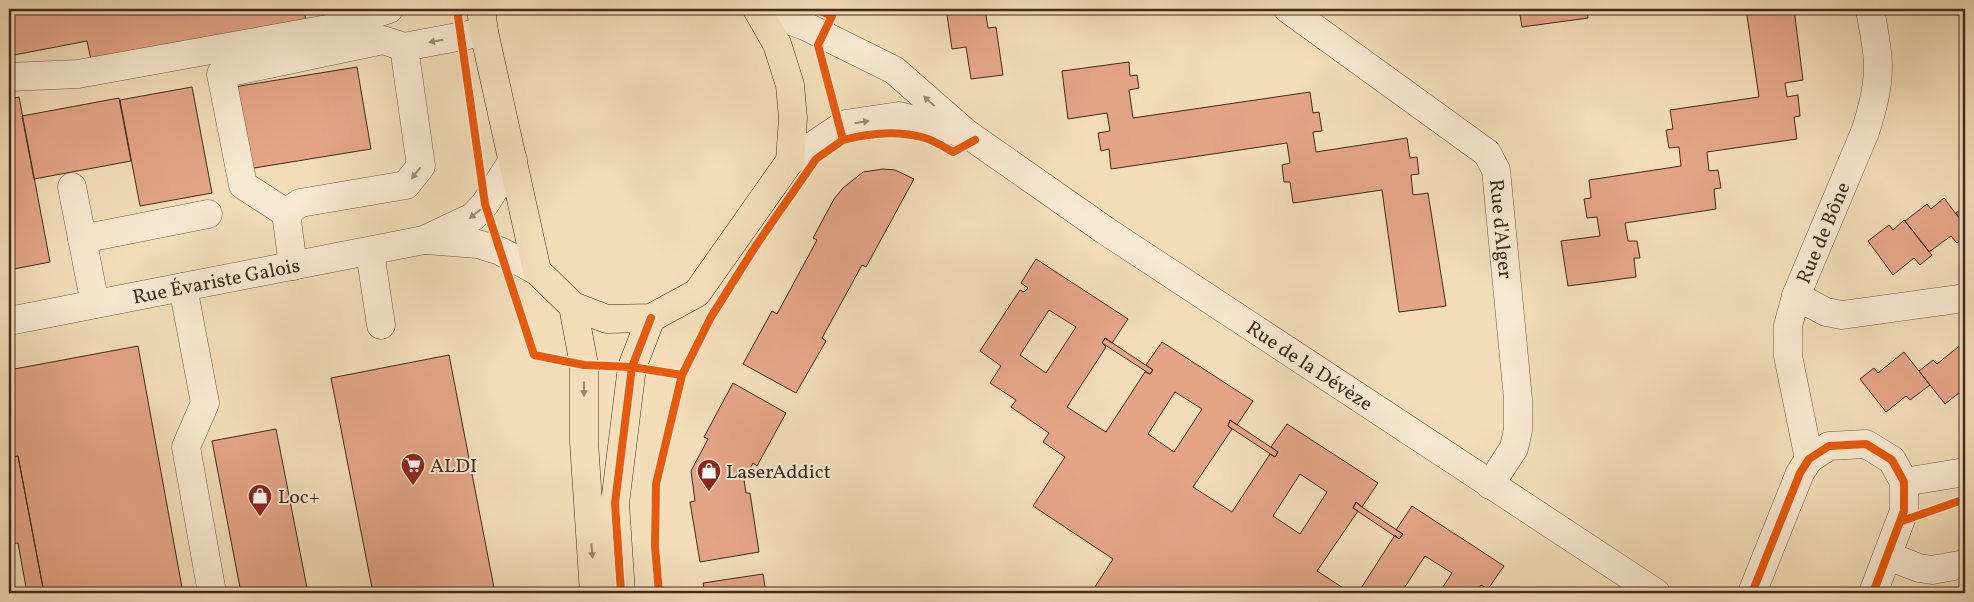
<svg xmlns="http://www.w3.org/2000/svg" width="1974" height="602" font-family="Vollkorn,serif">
	<rect width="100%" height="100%" fill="#f2ddb8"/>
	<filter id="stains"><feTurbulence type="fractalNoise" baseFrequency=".004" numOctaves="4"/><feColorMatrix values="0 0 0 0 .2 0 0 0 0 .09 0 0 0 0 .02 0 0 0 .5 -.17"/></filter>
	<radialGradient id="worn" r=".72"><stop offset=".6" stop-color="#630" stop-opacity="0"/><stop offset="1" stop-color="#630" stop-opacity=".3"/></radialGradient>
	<path fill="#e4a587" stroke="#422b1e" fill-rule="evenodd" d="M 9,9 L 304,9 L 306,20 L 91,60 L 87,41 L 9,56 Z
		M 956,9 L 985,9 L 988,28 L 996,27 L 1003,75 L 971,79 L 966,47 L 952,49 L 947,15 L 957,14 Z
		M 1519,9 L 1587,9 L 1588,18 L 1522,27 Z
		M 1746,9 L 1794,9 L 1803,80 L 1785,83 L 1787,97 L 1798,95 L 1800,116 L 1794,117 L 1797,139 L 1707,152 L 1709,171 L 1718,170 L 1721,188 L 1714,189 L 1716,209 L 1625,223 L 1628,241 L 1637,241 L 1640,258 L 1634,258 L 1636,277 L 1568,286 L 1561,241 L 1600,236 L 1597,217 L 1587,218 L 1584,199 L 1591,198 L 1589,180 L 1681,166 L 1679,147 L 1669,148 L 1666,130 L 1673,129 L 1670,110 L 1759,97 Z
		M 1129,62 L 1130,76 L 1137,75 L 1139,88 L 1129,90 L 1133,118 L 1310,92 L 1313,113 L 1319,112 L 1322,131 L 1313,132 L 1316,152 L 1407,138 L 1410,158 L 1417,157 L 1419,174 L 1411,175 L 1413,195 L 1428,193 L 1446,306 L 1399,312 L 1382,190 L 1293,203 L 1290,182 L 1284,182 L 1282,165 L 1290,163 L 1287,143 L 1111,169 L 1109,149 L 1101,151 L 1098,133 L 1110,131 L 1107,113 L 1068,119 L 1062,71 Z
		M 357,67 L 371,149 L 248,169 L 234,87 Z
		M 192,87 L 212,193 L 140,206 L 120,100 Z
		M 19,97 L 50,262 L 9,270 L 9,99 Z
		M 119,98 L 131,161 L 34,179 L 22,116 Z
		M 883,169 L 895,170 L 914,179 L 866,267 L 862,265 L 822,338 L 826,341 L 796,393 L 743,364 L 772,311 L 777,314 L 817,240 L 813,238 L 834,199 L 843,188 L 863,172 Z
		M 1944,198 L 1965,226 L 1965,237 L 1957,243 L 1951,236 L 1929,252 L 1905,221 L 1927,204 L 1931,209 Z
		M 1965,206 L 1965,226 L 1956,213 Z
		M 1904,220 L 1932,255 L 1920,265 L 1914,258 L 1893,275 L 1868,241 L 1889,225 L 1893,230 Z
		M 1036,259 L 1128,319 L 1112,343 L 1105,338 L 1102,343 L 1106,347 L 1067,407 L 1106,432 L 1145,372 L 1150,374 L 1153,370 L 1146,365 L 1162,342 L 1253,401 L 1237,425 L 1230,420 L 1228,426 L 1232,429 L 1193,487 L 1232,512 L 1270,454 L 1275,457 L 1278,452 L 1271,447 L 1287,424 L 1378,483 L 1362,507 L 1356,502 L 1353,508 L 1358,511 L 1317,571 L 1351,593 L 1294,593 L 1289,590 L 1286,593 L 1091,593 L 1113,559 L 1033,506 L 1065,457 L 1043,442 L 1049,433 L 1011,407 L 1016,400 L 990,383 L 1001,366 L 980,351 L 1020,290 L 1024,292 L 1028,288 L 1021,283 ZM 1049,310 L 1076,327 L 1046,373 L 1020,355 ZM 1175,392 L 1202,409 L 1174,452 L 1148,434 ZM 1300,474 L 1327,492 L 1300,534 L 1273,516 Z
		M 1105,338 L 1153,370 L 1150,374 L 1102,343 Z
		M 1963,343 L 1965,346 L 1965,390 L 1964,389 L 1945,404 L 1919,371 L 1933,360 L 1937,364 Z
		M 138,346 L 183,593 L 44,593 L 18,456 L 9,458 L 9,370 Z
		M 1904,352 L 1930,385 L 1910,400 L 1906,396 L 1886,412 L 1860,379 L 1874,368 L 1878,373 Z
		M 449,355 L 495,593 L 373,593 L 331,378 Z
		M 733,383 L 786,413 L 757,466 L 753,463 L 744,480 L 746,493 L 750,493 L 759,552 L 700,562 L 690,502 L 695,501 L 691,471 L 708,439 L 704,437 Z
		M 1230,420 L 1278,452 L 1275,457 L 1228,426 Z
		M 276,429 L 308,593 L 241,593 L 212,441 Z
		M 18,456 L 44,593 L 27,593 L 18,543 L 9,544 L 9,458 Z
		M 1356,502 L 1362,507 L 1403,534 L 1399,539 L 1353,508 Z
		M 1412,506 L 1504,566 L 1488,589 L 1481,585 L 1478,590 L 1482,593 L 1439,593 L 1452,573 L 1425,556 L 1401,593 L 1358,593 L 1395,535 L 1399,539 L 1403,534 L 1396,530 Z
		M 763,574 L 766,593 L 705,593 L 703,583 Z"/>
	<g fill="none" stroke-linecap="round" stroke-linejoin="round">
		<defs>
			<g id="minor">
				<path id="s1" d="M 759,9 L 805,26 L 894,70 L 966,133 L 1106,231 L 1656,593"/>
				<path id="s2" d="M 1288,9 L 1487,153 L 1496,170 L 1518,399 L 1518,430 L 1514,448 L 1490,485"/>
				<path d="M 9,77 L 78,74 L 333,28 L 389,9"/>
				<path d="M 790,161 L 845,124 L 899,116 L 959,132"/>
				<path d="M 72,187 L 95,304"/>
				<path d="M 286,213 L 243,185 L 221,74 L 383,40 L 404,47"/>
				<path d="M 82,239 L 208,214"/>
				<path d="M 426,240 L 478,244 L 500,251 L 537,271"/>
				<path d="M 370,252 L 381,325"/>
				<path d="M 293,266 L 286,213 L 300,203 L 406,185 L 421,166 L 404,47 L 484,32"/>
				<path d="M 183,287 L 205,403 L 186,447 L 212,593"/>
				<path d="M 1796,296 L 1826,312 L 1842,315 L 1965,298"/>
				<path id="s3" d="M 9,321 L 424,240 L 473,217 L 485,204 L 513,160"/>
				<path id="s4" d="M 1809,459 L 1788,356 L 1788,326 L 1796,296 L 1865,132 C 1872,111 1878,89 1878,67 C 1878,48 1873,28 1870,9"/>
				<path d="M 1904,482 L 1965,472"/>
				<path d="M 1888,556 L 1919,568 L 1932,570 L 1965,564"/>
				<path d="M 1752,593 L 1800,473 L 1809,459 L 1829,446 L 1866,444 L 1892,460 L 1904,482 L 1904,511 L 1873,593"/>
			</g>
			<path id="major" d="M 481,9 L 484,32 L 537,271 L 573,306 L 607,319 L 651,318 L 697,293 L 790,161 L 793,118 L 790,85 L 777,44 L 757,9
				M 573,306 L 584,365 L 584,442 L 594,593
				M 621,593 L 615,503 L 632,367 L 651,318"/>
		</defs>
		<use href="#minor" stroke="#6e5844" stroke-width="29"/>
		<use href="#major" stroke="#422b1e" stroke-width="29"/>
		<use href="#minor" stroke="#f7e9d1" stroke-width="28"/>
		<use href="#major" stroke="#f2ddb8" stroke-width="28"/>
		<defs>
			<path id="cycleway" d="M 457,9 L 485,204 L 534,355 L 584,365 L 632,367 L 682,375 L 656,484 L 655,546 L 659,593
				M 843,140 C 869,133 898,130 925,138 C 935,141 944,147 953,152 L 975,140
				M 682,375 L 711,317 L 757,244 L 816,159 L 843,140 L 818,45 L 832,16 L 816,9
				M 1902,521 L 1965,499
				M 621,593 L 615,503 L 632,367 L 651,318
				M 1752,593 L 1800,473 L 1809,459 L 1829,446 L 1866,444 L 1892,460 L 1904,482 L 1904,511 L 1873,593"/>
		</defs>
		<use href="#cycleway" stroke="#f7e9d1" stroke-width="11"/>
		<use href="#cycleway" stroke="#e8590c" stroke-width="8"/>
	</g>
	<defs><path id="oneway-solid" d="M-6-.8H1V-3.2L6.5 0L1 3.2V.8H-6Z" transform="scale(1.25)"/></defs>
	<g fill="#9c8a78">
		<use href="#oneway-solid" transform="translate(436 41) rotate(170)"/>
		<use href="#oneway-solid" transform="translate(929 101) rotate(-138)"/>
		<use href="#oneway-solid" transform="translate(862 122) rotate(-9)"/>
		<use href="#oneway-solid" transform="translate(416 173) rotate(128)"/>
		<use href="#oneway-solid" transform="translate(475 214) rotate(141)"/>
	</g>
	<g fill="#9a846b">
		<use href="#oneway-solid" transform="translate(584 389) rotate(90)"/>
		<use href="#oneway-solid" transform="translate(592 551) rotate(86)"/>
	</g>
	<defs>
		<symbol id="supermarket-pin" viewBox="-11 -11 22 30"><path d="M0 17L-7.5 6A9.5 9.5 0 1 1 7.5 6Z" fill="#8f2418" stroke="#f7e9d1"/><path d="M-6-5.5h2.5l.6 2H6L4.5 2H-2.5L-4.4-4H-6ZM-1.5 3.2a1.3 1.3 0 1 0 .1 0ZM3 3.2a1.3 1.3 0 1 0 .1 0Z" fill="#fff"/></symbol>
		<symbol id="shop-pin" viewBox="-11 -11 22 30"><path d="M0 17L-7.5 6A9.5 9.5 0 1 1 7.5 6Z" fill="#8f2418" stroke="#f7e9d1"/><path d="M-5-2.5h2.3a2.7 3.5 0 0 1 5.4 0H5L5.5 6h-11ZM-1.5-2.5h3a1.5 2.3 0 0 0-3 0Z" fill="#fff"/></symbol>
	</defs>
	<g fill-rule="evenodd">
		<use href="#supermarket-pin" x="399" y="451" width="28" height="38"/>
		<use href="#shop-pin" x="695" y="457" width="28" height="38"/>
		<use href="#shop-pin" x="246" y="482" width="28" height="38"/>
	</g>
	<g text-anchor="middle" stroke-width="4" stroke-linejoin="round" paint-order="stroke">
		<g font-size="20" fill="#422b1e" stroke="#f7e9d1">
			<text dy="7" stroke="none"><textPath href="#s2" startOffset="324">Rue d'Alger</textPath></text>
			<text dy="7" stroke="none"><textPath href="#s4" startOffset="235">Rue de Bône</textPath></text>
			<text dy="7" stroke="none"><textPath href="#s3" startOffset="211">Rue Évariste Galois</textPath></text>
			<text dy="7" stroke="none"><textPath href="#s1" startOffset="659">Rue de la Dévèze</textPath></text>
		</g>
		<g font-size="20" fill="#422b1e" stroke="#f7e9d1" text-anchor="start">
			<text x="430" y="472">ALDI</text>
			<text x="726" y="478">LaserAddict</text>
			<text x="278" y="503">Loc+</text>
		</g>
	</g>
	<rect width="1974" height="602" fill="none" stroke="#f2ddb8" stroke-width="30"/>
	<rect x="10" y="10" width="1954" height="582" fill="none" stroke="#422b1e" stroke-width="2.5"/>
	<rect x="15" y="15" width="1944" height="572" fill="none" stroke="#422b1e"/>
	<rect width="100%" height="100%" filter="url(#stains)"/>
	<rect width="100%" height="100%" fill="url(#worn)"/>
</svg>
